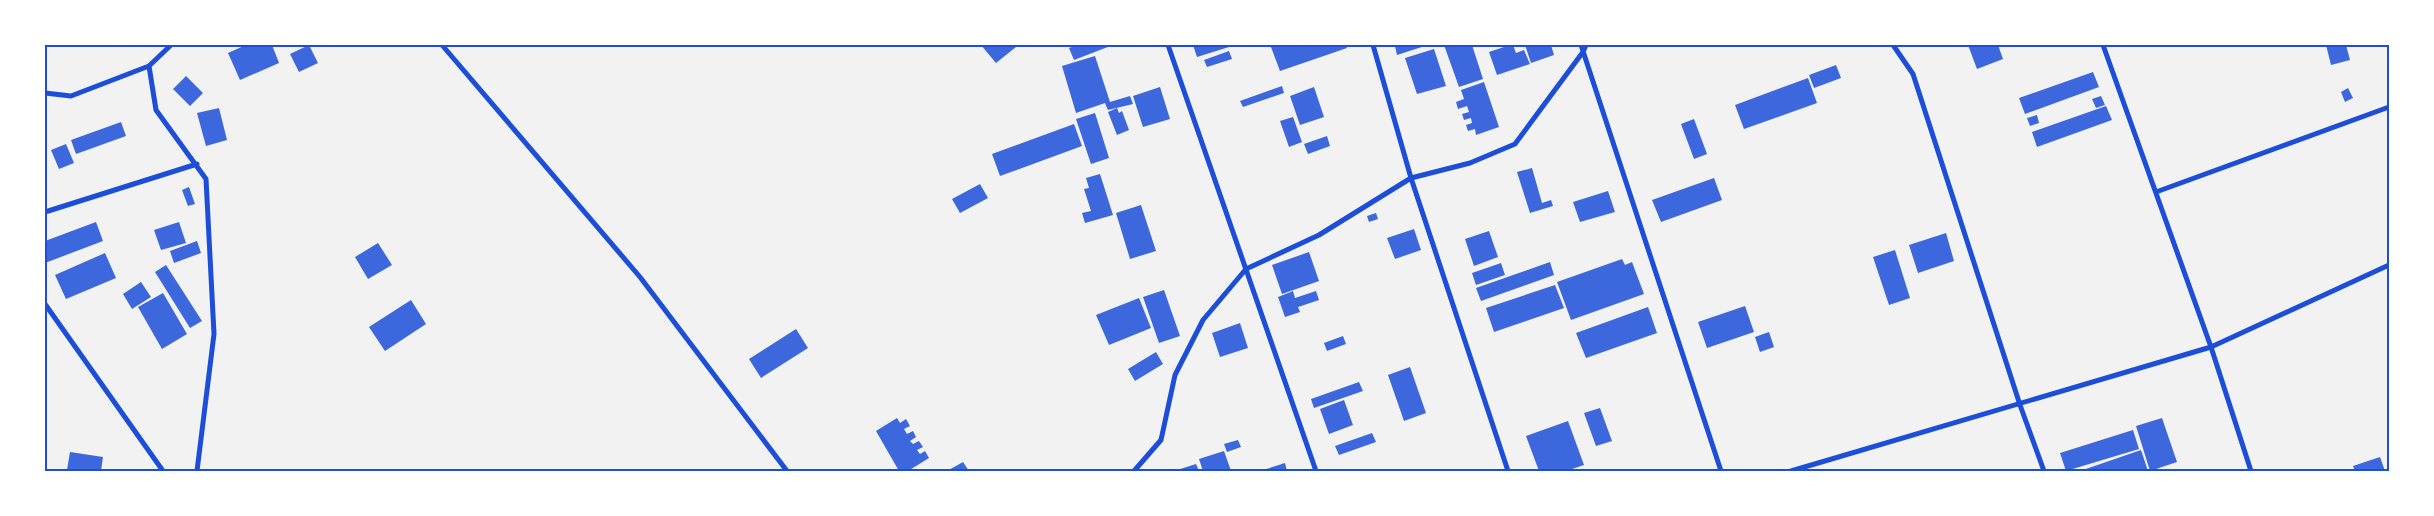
<svg xmlns="http://www.w3.org/2000/svg" width="2434" height="516" font-family="'Asap Condensed',sans-serif">
	<rect width="100%" height="100%" fill="#f2f2f2"/>
	<path fill="#3d67dc" d="M 246,45 L 272,45 L 279,63 L 240,80 L 228,53 Z
		M 309,45 L 318,63 L 299,72 L 290,54 Z
		M 981,45 L 1014,45 L 1016,47 L 996,63 Z
		M 1077,45 L 1113,45 L 1074,60 L 1069,48 Z
		M 1193,45 L 1228,45 L 1229,47 L 1197,57 Z
		M 1276,45 L 1346,45 L 1347,48 L 1280,71 L 1271,47 Z
		M 1400,45 L 1428,45 L 1397,55 L 1395,46 Z
		M 1444,45 L 1472,45 L 1483,79 L 1459,87 Z
		M 1510,45 L 1513,45 L 1516,53 L 1524,50 L 1530,64 L 1497,75 L 1489,52 Z
		M 1525,45 L 1551,45 L 1554,55 L 1531,63 Z
		M 1968,45 L 1998,45 L 2003,59 L 1977,69 Z
		M 2326,45 L 2346,45 L 2350,60 L 2331,65 Z
		M 1434,49 L 1446,86 L 1417,94 L 1405,58 Z
		M 1229,51 L 1232,59 L 1207,67 L 1204,60 Z
		M 1095,56 L 1110,102 L 1130,96 L 1133,104 L 1108,110 L 1105,103 L 1076,113 L 1062,66 Z
		M 1836,65 L 1841,78 L 1814,88 L 1809,75 Z
		M 2093,72 L 2099,87 L 2025,114 L 2019,98 Z
		M 186,76 L 203,93 L 190,106 L 173,89 Z
		M 1808,78 L 1817,103 L 1744,129 L 1735,105 Z
		M 1484,82 L 1499,127 L 1476,135 L 1475,129 L 1468,131 L 1466,125 L 1472,123 L 1471,118 L 1464,120 L 1462,114 L 1469,112 L 1467,106 L 1458,109 L 1456,102 L 1464,99 L 1461,90 Z
		M 1282,86 L 1284,93 L 1243,107 L 1240,101 Z
		M 1160,87 L 1170,119 L 1143,127 L 1133,96 Z
		M 1314,87 L 1324,117 L 1300,125 L 1290,96 Z
		M 2348,88 L 2353,98 L 2345,102 L 2341,92 Z
		M 2101,96 L 2105,105 L 2096,108 L 2092,99 Z
		M 2106,106 L 2112,120 L 2037,147 L 2032,132 Z
		M 219,108 L 227,140 L 206,146 L 197,113 Z
		M 1117,108 L 1119,113 L 1122,111 L 1129,130 L 1117,135 L 1108,112 Z
		M 1095,113 L 1109,158 L 1091,164 L 1076,119 Z
		M 2037,115 L 2039,123 L 2030,126 L 2027,118 Z
		M 1293,117 L 1302,142 L 1289,147 L 1280,121 Z
		M 1694,119 L 1707,154 L 1694,159 L 1681,124 Z
		M 121,122 L 126,136 L 76,154 L 71,140 Z
		M 1074,124 L 1082,146 L 1000,176 L 992,154 Z
		M 1327,136 L 1330,146 L 1308,154 L 1304,144 Z
		M 66,144 L 74,163 L 59,169 L 51,150 Z
		M 1532,168 L 1542,203 L 1551,200 L 1553,206 L 1530,213 L 1517,172 Z
		M 1100,174 L 1113,215 L 1085,223 L 1082,213 L 1091,211 L 1084,189 L 1089,188 L 1086,178 Z
		M 1714,178 L 1722,200 L 1661,222 L 1652,200 Z
		M 980,184 L 988,198 L 960,213 L 952,199 Z
		M 189,187 L 195,204 L 188,206 L 182,190 Z
		M 1608,191 L 1615,212 L 1580,222 L 1573,202 Z
		M 1141,205 L 1156,251 L 1130,259 L 1116,213 Z
		M 1376,213 L 1378,219 L 1369,222 L 1367,216 Z
		M 96,222 L 103,241 L 45,263 L 45,241 Z
		M 179,222 L 186,243 L 161,250 L 154,230 Z
		M 1414,229 L 1421,250 L 1395,259 L 1387,238 Z
		M 1489,231 L 1498,257 L 1474,266 L 1465,239 Z
		M 1946,233 L 1954,261 L 1918,273 L 1909,245 Z
		M 197,241 L 201,253 L 174,263 L 170,251 Z
		M 378,243 L 392,265 L 368,279 L 355,257 Z
		M 1895,250 L 1910,298 L 1889,305 L 1873,257 Z
		M 1309,252 L 1319,281 L 1282,294 L 1272,265 Z
		M 105,253 L 116,278 L 66,299 L 55,275 Z
		M 1622,259 L 1625,265 L 1632,262 L 1644,294 L 1571,320 L 1557,282 Z
		M 1550,262 L 1554,275 L 1481,301 L 1476,288 Z
		M 1501,263 L 1505,275 L 1476,285 L 1472,273 Z
		M 166,265 L 202,321 L 190,328 L 155,272 Z
		M 141,282 L 151,297 L 132,309 L 123,294 Z
		M 1555,285 L 1564,308 L 1494,332 L 1486,308 Z
		M 1164,290 L 1180,336 L 1159,343 L 1143,297 Z
		M 1293,291 L 1295,298 L 1316,291 L 1319,300 L 1298,307 L 1300,312 L 1285,317 L 1278,297 Z
		M 163,293 L 187,334 L 162,349 L 138,307 Z
		M 1139,298 L 1151,328 L 1109,345 L 1096,315 Z
		M 411,300 L 426,324 L 385,351 L 369,327 Z
		M 1745,306 L 1754,332 L 1707,348 L 1698,322 Z
		M 1648,307 L 1657,333 L 1586,358 L 1576,333 Z
		M 1240,323 L 1248,348 L 1220,357 L 1212,333 Z
		M 796,329 L 808,348 L 761,378 L 749,359 Z
		M 1769,332 L 1774,347 L 1760,352 L 1755,337 Z
		M 1343,336 L 1346,344 L 1327,351 L 1324,343 Z
		M 1156,352 L 1163,364 L 1135,381 L 1128,369 Z
		M 1410,367 L 1426,413 L 1404,421 L 1388,375 Z
		M 1359,382 L 1363,391 L 1314,408 L 1311,399 Z
		M 1344,400 L 1353,425 L 1329,434 L 1320,409 Z
		M 1600,408 L 1612,441 L 1596,446 L 1584,413 Z
		M 897,418 L 900,423 L 906,419 L 910,426 L 904,429 L 907,434 L 913,431 L 916,437 L 910,441 L 913,444 L 919,441 L 923,447 L 917,450 L 920,454 L 925,451 L 929,458 L 908,471 L 899,471 L 876,431 Z
		M 2162,418 L 2177,462 L 2150,471 L 2136,426 Z
		M 1568,421 L 1584,465 L 1566,471 L 1539,471 L 1526,436 Z
		M 2133,430 L 2139,449 L 2066,471 L 2060,453 Z
		M 1372,433 L 1376,442 L 1339,455 L 1335,446 Z
		M 1238,440 L 1241,447 L 1227,452 L 1224,444 Z
		M 2141,450 L 2148,471 L 2080,471 Z
		M 1224,451 L 1231,471 L 1203,471 L 1199,459 Z
		M 70,452 L 103,457 L 101,471 L 67,470 Z
		M 2380,457 L 2385,471 L 2355,471 L 2353,466 Z
		M 963,462 L 969,471 L 947,471 Z
		M 1285,463 L 1287,471 L 1260,471 Z
		M 1196,464 L 1199,471 L 1174,471 Z"/>
	<g fill="none" stroke-linecap="round" stroke-linejoin="round">
		<path stroke="#1d4ed8" stroke-width="5" d="M 171,45 L 149,66 L 156,110 L 206,179 L 214,334 L 197,471
			M 442,45 L 640,277 L 787,471
			M 1168,45 L 1316,471
			M 1373,45 L 1411,178 L 1508,471
			M 1581,45 L 1721,471
			M 1893,45 L 1913,74 L 2020,405 L 2044,471
			M 2103,45 L 2211,347 L 2251,471
			M 45,93 L 71,96 L 149,66
			M 2156,192 L 2389,107
			M 45,212 L 197,164
			M 45,304 L 163,471
			M 1134,471 L 1161,440 L 1175,375 L 1203,320 L 1246,269 L 1319,235 L 1411,178 L 1470,163 L 1515,144 L 1583,52 L 1586,45
			M 1791,471 L 2211,347 L 2389,265"/>
	</g>
	<rect width="2434" height="516" fill="none" stroke="#ffffff" stroke-width="92"/>
	<rect x="46" y="46" width="2342" height="424" fill="none" stroke="#1d4ed8" stroke-width="2"/>
</svg>
